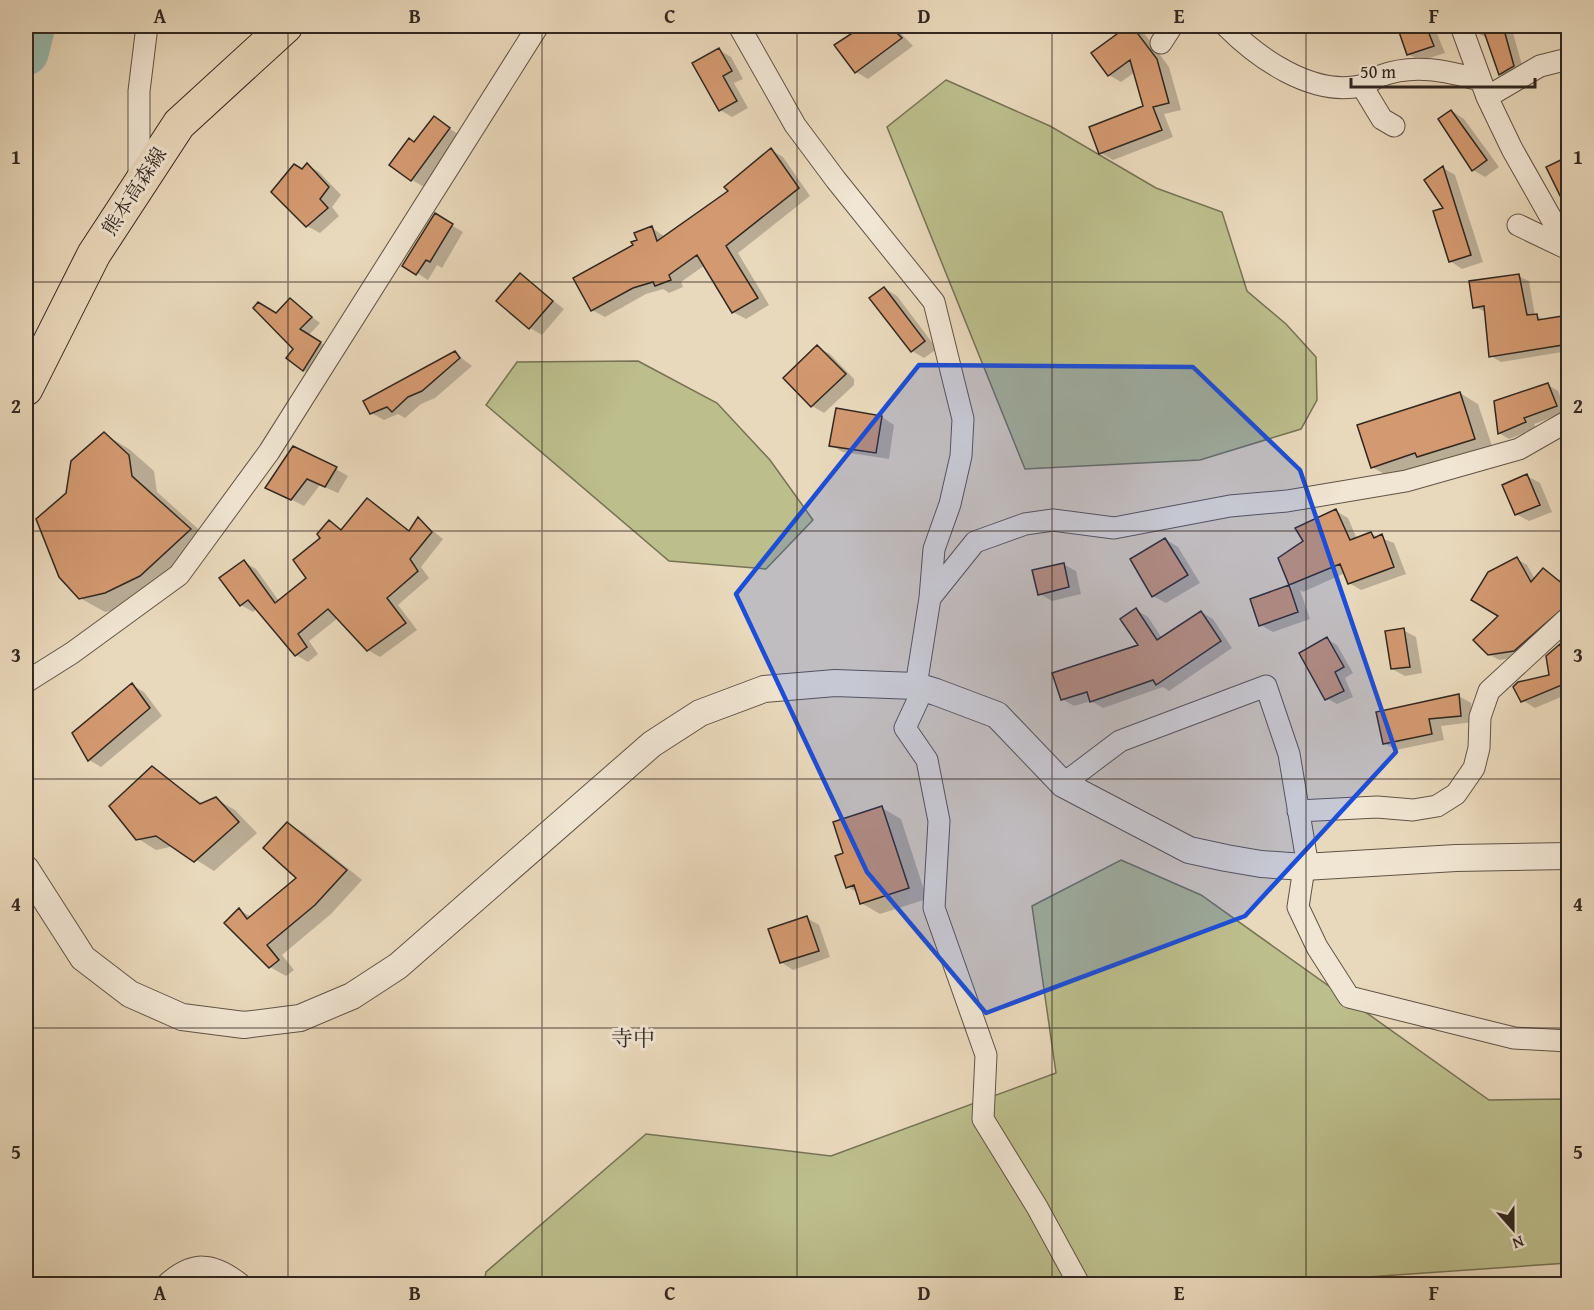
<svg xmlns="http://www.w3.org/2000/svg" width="1594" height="1310" font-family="'Gentium Book Plus','Noto Serif JP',serif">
	<rect width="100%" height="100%" fill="#e9d9bc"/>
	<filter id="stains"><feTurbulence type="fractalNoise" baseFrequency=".00333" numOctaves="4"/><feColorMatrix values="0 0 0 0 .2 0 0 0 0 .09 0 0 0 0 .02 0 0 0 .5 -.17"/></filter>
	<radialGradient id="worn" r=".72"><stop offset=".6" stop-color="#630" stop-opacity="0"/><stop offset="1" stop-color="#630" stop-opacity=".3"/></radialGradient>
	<path fill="#bcbe8c" stroke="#767256" stroke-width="1.5" d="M 946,80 L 1050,126 L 1156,188 L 1222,212 L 1247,291 L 1286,324 L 1316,357 L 1317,400 L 1301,429 L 1200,460 L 1025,469 L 887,127 Z
		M 638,361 L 717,403 L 770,460 L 813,520 L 766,569 L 669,561 L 486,405 L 517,362 Z
		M 1121,860 L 1201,895 L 1489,1100 L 1568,1099 L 1568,1263 L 1267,1284 L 484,1284 L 486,1272 L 646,1134 L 831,1156 L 1056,1073 L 1032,906 Z"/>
	<path fill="#0003" d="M 505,26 L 533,26 L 526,38 Z
		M 865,26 L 894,26 L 913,46 L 868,79 L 856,72 L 836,45 Z
		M 1017,26 L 1054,26 L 1030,34 Z
		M 1131,26 L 1143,32 L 1169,67 L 1181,110 L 1164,114 L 1173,137 L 1113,160 L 1101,153 L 1145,107 L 1135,72 L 1121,82 L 1109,75 L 1093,53 Z
		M 1246,26 L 1274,26 L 1260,34 Z
		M 1398,26 L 1434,26 L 1445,53 L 1420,61 L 1408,54 Z
		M 1477,26 L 1511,26 L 1524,72 L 1510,80 L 1500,74 L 1487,38 L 1479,34 Z
		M 719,50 L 731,57 L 743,79 L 734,83 L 748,108 L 732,117 L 720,110 Z
		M 1452,111 L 1464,119 L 1499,167 L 1485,177 L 1473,170 Z
		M 434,118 L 462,137 L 424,187 L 412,180 Z
		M 771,150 L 783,157 L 810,196 L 738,253 L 769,305 L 746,319 L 733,312 L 705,265 L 681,282 L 683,287 L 669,293 L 663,289 L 646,294 L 605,317 L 592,310 L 634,246 L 652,228 L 665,237 L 730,191 Z
		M 307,165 L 319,172 L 341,195 L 332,207 L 339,216 L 320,233 L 307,226 L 273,192 Z
		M 1443,168 L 1455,175 L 1483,262 L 1462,269 L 1450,261 Z
		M 435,215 L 463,232 L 442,268 L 437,265 L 428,280 L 417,273 Z
		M 520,275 L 564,309 L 542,335 L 530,328 Z
		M 1518,276 L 1529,281 L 1535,316 L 1546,320 L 1568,317 L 1568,351 L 1501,362 L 1491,356 L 1486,312 L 1474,307 Z
		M 884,288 L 897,296 L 937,349 L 924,358 L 912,351 Z
		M 290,300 L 320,323 L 309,335 L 330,349 L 313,376 L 303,370 L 276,315 Z
		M 817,347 L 830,354 L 854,379 L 854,385 L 824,413 L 812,406 L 785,378 Z
		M 455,353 L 472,366 L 435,398 L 421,404 L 405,418 L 398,414 L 384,420 L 371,413 Z
		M 1548,385 L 1558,391 L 1566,412 L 1534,424 L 1536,428 L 1509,439 L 1499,433 Z
		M 1460,393 L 1478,404 L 1493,449 L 1391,478 L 1372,467 Z
		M 837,410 L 882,417 L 894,425 L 889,459 L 843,452 L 831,445 Z
		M 104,434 L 129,449 L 154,471 L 157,492 L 215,544 L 165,590 L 131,607 L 105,612 L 80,598 L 67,494 Z
		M 336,469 L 348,476 L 338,493 L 320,485 L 304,506 L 267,487 Z
		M 1527,476 L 1540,483 L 1552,512 L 1529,521 L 1516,514 Z
		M 1568,484 L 1568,504 L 1562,487 Z
		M 367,500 L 410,532 L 418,519 L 443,539 L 421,567 L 429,578 L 398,605 L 417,630 L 380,657 L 368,650 L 338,618 L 309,641 L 318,654 L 308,662 L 296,655 L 257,609 L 253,612 L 241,605 L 244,562 L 256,569 L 279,601 L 308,578 L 329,522 L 343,530 Z
		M 1336,511 L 1348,518 L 1357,539 L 1371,534 L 1394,543 L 1406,574 L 1361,590 L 1349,583 L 1345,573 L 1303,592 L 1300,590 L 1310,619 L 1273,632 L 1261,625 L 1289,586 L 1292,588 L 1280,559 L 1305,541 Z
		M 1165,539 L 1178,547 L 1200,583 L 1166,603 L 1153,596 Z
		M 1517,559 L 1527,565 L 1535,579 L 1544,570 L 1559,580 L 1568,567 L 1568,618 L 1525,656 L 1499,660 L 1488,654 Z
		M 1063,564 L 1076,571 L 1081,594 L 1052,601 L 1040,594 Z
		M 1136,610 L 1148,617 L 1162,638 L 1201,612 L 1213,619 L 1232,648 L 1169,691 L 1163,687 L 1103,708 L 1091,701 L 1074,706 L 1062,699 L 1140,646 Z
		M 1403,630 L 1416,637 L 1422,673 L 1405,676 L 1392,669 Z
		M 1327,639 L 1337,645 L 1353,673 L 1345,678 L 1353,697 L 1337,704 L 1326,698 Z
		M 1560,645 L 1568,650 L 1568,694 L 1535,708 L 1522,700 L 1551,676 Z
		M 132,685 L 144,692 L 162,716 L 101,767 L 89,760 Z
		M 1459,696 L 1471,703 L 1473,722 L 1441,726 L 1444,740 L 1396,750 L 1384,743 Z
		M 152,768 L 203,804 L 216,799 L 235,810 L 257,833 L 214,871 L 174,846 L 156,850 L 137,838 Z
		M 882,808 L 901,819 L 927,899 L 880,914 L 861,903 L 858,893 L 848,887 L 845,854 Z
		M 288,824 L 304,833 L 362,880 L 331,914 L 282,955 L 294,970 L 286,976 L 270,967 L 239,910 L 252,917 L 299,878 Z
		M 807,918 L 819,925 L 830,957 L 793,970 L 781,962 Z"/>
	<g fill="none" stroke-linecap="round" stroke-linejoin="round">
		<path stroke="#98baad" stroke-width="45" d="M 26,53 L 33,26"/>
	</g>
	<path fill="#d39970" stroke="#31271f" stroke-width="1.5" d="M 863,26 L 890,26 L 902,38 L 855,73 L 834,45 Z
		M 1128,26 L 1132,26 L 1157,59 L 1169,103 L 1153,107 L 1162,130 L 1099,154 L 1089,127 L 1143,106 L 1130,60 L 1108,76 L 1091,53 Z
		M 1397,26 L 1426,26 L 1434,46 L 1407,55 Z
		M 1482,26 L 1503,26 L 1514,66 L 1499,75 Z
		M 719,48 L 732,71 L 723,76 L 737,101 L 719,111 L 692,63 Z
		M 1451,110 L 1487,160 L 1472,171 L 1438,119 Z
		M 434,116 L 450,128 L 411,181 L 389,165 L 409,138 L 414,142 Z
		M 771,148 L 799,188 L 726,246 L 758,298 L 732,313 L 697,255 L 669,275 L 671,280 L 655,286 L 653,282 L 633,288 L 591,311 L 573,278 L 633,245 L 631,242 L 637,240 L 634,233 L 652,226 L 657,241 L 728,191 L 724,187 Z
		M 1569,156 L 1569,214 L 1546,167 Z
		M 307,163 L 329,187 L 320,199 L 328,208 L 306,227 L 271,192 L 294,164 L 302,169 Z
		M 1443,166 L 1471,255 L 1449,262 L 1433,211 L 1443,208 L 1424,180 Z
		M 435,213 L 453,224 L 430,262 L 426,260 L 416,275 L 402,266 Z
		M 520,273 L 553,301 L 529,329 L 496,301 Z
		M 1519,274 L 1527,315 L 1537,314 L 1538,320 L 1569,315 L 1569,344 L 1489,357 L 1484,306 L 1473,308 L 1469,281 Z
		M 884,287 L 925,341 L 911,352 L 869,298 Z
		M 290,298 L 312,317 L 300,329 L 321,342 L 303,371 L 286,358 L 293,349 L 253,308 L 258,302 L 276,313 Z
		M 817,345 L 846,374 L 811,407 L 783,378 Z
		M 455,351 L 460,358 L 422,391 L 408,397 L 392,412 L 387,407 L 370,414 L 363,401 Z
		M 1548,383 L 1557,406 L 1524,418 L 1526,422 L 1498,434 L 1494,401 Z
		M 1460,392 L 1475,439 L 1417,457 L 1415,453 L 1371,468 L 1357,425 Z
		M 836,408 L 882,416 L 876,453 L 829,446 Z
		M 104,432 L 129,455 L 132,476 L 191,529 L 140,576 L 105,593 L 79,599 L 59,577 L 36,519 L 66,493 L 71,461 Z
		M 293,446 L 337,467 L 325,487 L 307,479 L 291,500 L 265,488 Z
		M 1527,474 L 1540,505 L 1515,515 L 1502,485 Z
		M 367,498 L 409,531 L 418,517 L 432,532 L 410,559 L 418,571 L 387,598 L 406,623 L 367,651 L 328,609 L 298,634 L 307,647 L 295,656 L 248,600 L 240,606 L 219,578 L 244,560 L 275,603 L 306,578 L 293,560 L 320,538 L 317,534 L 329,520 L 341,530 Z
		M 1336,509 L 1350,540 L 1371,532 L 1374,538 L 1382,534 L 1394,567 L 1348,584 L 1340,564 L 1289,585 L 1278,558 L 1303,541 L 1295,528 Z
		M 1165,538 L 1188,575 L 1152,597 L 1130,559 Z
		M 1517,557 L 1531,582 L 1543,568 L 1569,589 L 1569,603 L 1514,651 L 1488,655 L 1473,640 L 1498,616 L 1471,600 L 1488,572 Z
		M 1064,563 L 1069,587 L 1038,595 L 1032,570 Z
		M 1289,585 L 1298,612 L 1259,626 L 1250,599 Z
		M 1136,608 L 1157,640 L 1201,611 L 1221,641 L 1156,685 L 1153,680 L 1090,702 L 1087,692 L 1061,700 L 1052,673 L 1138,645 L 1120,619 Z
		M 1404,628 L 1410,667 L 1391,669 L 1385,631 Z
		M 1327,637 L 1344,667 L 1335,672 L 1344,691 L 1325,700 L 1299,653 Z
		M 1560,644 L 1569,670 L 1569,682 L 1521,702 L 1513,687 L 1518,682 L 1549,675 L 1546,656 Z
		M 132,683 L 150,708 L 88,761 L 72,733 Z
		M 1459,694 L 1461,716 L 1429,719 L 1432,734 L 1383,744 L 1376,712 Z
		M 152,766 L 200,804 L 216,797 L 239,822 L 194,862 L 156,836 L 136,840 L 109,806 Z
		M 882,806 L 909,888 L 860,904 L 854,885 L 846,888 L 835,856 L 843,853 L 833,822 Z
		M 287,822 L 347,870 L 315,905 L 267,945 L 279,960 L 269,968 L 224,923 L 239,908 L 247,919 L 296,878 L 263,848 Z
		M 807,916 L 819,951 L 780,963 L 768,929 Z"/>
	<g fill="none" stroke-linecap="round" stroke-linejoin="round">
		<defs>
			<path id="minor" d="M 739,26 L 795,125 L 836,180 L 934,302 L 963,419 L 961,456 L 950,504 L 934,549 L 930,598
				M 1226,26 C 1258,58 1311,96 1360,86 C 1367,85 1373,79 1380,76 C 1414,63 1447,71 1480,80
				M 1461,26 L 1487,97 L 1512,149 L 1568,248
				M 1161,43 L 1172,26
				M 1362,86 L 1382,119 L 1394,126
				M 1487,97 L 1540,66 L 1568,59
				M 139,183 L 139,91 L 147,26
				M 1518,225 L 1568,249
				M 26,682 L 72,653 L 179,575 L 269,452 L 538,26
				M 1063,784 L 1120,741 L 1266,686 L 1289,754 L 1306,855 L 1298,907 L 1317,947 L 1349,997 L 1514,1038 L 1568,1041
				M 1298,811 L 1377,807 L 1413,810 L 1437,806 L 1456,794 L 1474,768 L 1479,748 L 1480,717 L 1489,691 L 1568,618
				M 167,1284 C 193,1261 213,1262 240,1284
				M 1079,1284 L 1037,1207 L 983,1119 L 986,1055 L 934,908 L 939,821 L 927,760 L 905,728 L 918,700 L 916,686 L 930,598 L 975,542 L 1025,524 L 1053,520 L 1114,528 L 1230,506 L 1287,501 L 1406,481 L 1519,449 L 1568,421"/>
			<path id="tertiary" d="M 26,869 L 83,958 L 130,994 L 182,1017 L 244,1025 L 300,1018 L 352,996 L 398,966 L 652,744 L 700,713 L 764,689 L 835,683 L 916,686 L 936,692 L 997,715 L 1063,784 L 1189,850 L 1226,858 L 1261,864 L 1304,867 L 1456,858 L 1568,856"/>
			<path id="primary" d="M 26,389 L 94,254 L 179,124 L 286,26"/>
		</defs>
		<use href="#minor" stroke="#5f5446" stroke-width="23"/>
		<use href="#tertiary" stroke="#5f5446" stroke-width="28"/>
		<use href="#primary" stroke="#31271f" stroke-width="35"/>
		<use href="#minor" stroke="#f1e6d3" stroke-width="21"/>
		<use href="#tertiary" stroke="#f1e6d3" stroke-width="26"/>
		<use href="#primary" stroke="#e9d9bc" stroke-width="33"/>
	</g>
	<path fill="#1d4ed8" fill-opacity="0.2" stroke="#1d4ed8" stroke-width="4.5" stroke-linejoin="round" d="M 919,365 L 1193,367 L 1300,470 L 1396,752 L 1245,916 L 986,1013 L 867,872 L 736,594 Z"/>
	<path fill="none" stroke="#31271f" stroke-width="1.5" stroke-opacity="0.55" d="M 288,26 L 288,1284M 542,26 L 542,1284M 797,26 L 797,1284M 1052,26 L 1052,1284M 1306,26 L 1306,1284M 26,282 L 1568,282M 26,531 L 1568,531M 26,779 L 1568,779M 26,1028 L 1568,1028"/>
	<g text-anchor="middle" stroke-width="6" stroke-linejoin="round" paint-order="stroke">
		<g font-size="20" fill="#31271f" stroke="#f1e6d3">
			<text transform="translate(134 191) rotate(-57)" y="7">熊本高森線</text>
		</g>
		<g font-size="22" fill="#31271f" stroke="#f1e6d3">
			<text x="633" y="1046">寺中</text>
		</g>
	</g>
	<rect width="1594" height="1310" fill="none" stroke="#e9d9bc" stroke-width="66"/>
	<g transform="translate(1513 1229) rotate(159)" stroke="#f1e6d3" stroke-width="4.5" paint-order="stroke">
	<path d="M0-4.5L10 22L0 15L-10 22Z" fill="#31271f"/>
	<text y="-9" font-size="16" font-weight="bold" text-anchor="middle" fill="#31271f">N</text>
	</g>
	<path d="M1351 78v9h184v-9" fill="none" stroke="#31271f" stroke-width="3"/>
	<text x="1360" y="78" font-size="18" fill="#31271f" stroke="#f1e6d3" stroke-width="4.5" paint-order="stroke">50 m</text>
	<rect x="33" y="33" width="1528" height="1244" fill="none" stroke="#31271f" stroke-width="2"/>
	<g font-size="20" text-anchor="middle" font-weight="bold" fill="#31271f">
		<text x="160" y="23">A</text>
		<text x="415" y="23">B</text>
		<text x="670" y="23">C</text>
		<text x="924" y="23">D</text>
		<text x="1179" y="23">E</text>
		<text x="1434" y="23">F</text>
		<text x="16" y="164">1</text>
		<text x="1578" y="164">1</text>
		<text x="16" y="413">2</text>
		<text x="1578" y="413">2</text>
		<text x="16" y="662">3</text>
		<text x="1578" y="662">3</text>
		<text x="16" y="911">4</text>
		<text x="1578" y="911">4</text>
		<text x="16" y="1159">5</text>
		<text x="1578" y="1159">5</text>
		<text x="160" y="1300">A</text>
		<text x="415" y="1300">B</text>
		<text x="670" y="1300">C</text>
		<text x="924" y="1300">D</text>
		<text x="1179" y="1300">E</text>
		<text x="1434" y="1300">F</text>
	</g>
	<rect width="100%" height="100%" filter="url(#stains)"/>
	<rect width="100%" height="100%" fill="url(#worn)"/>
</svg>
